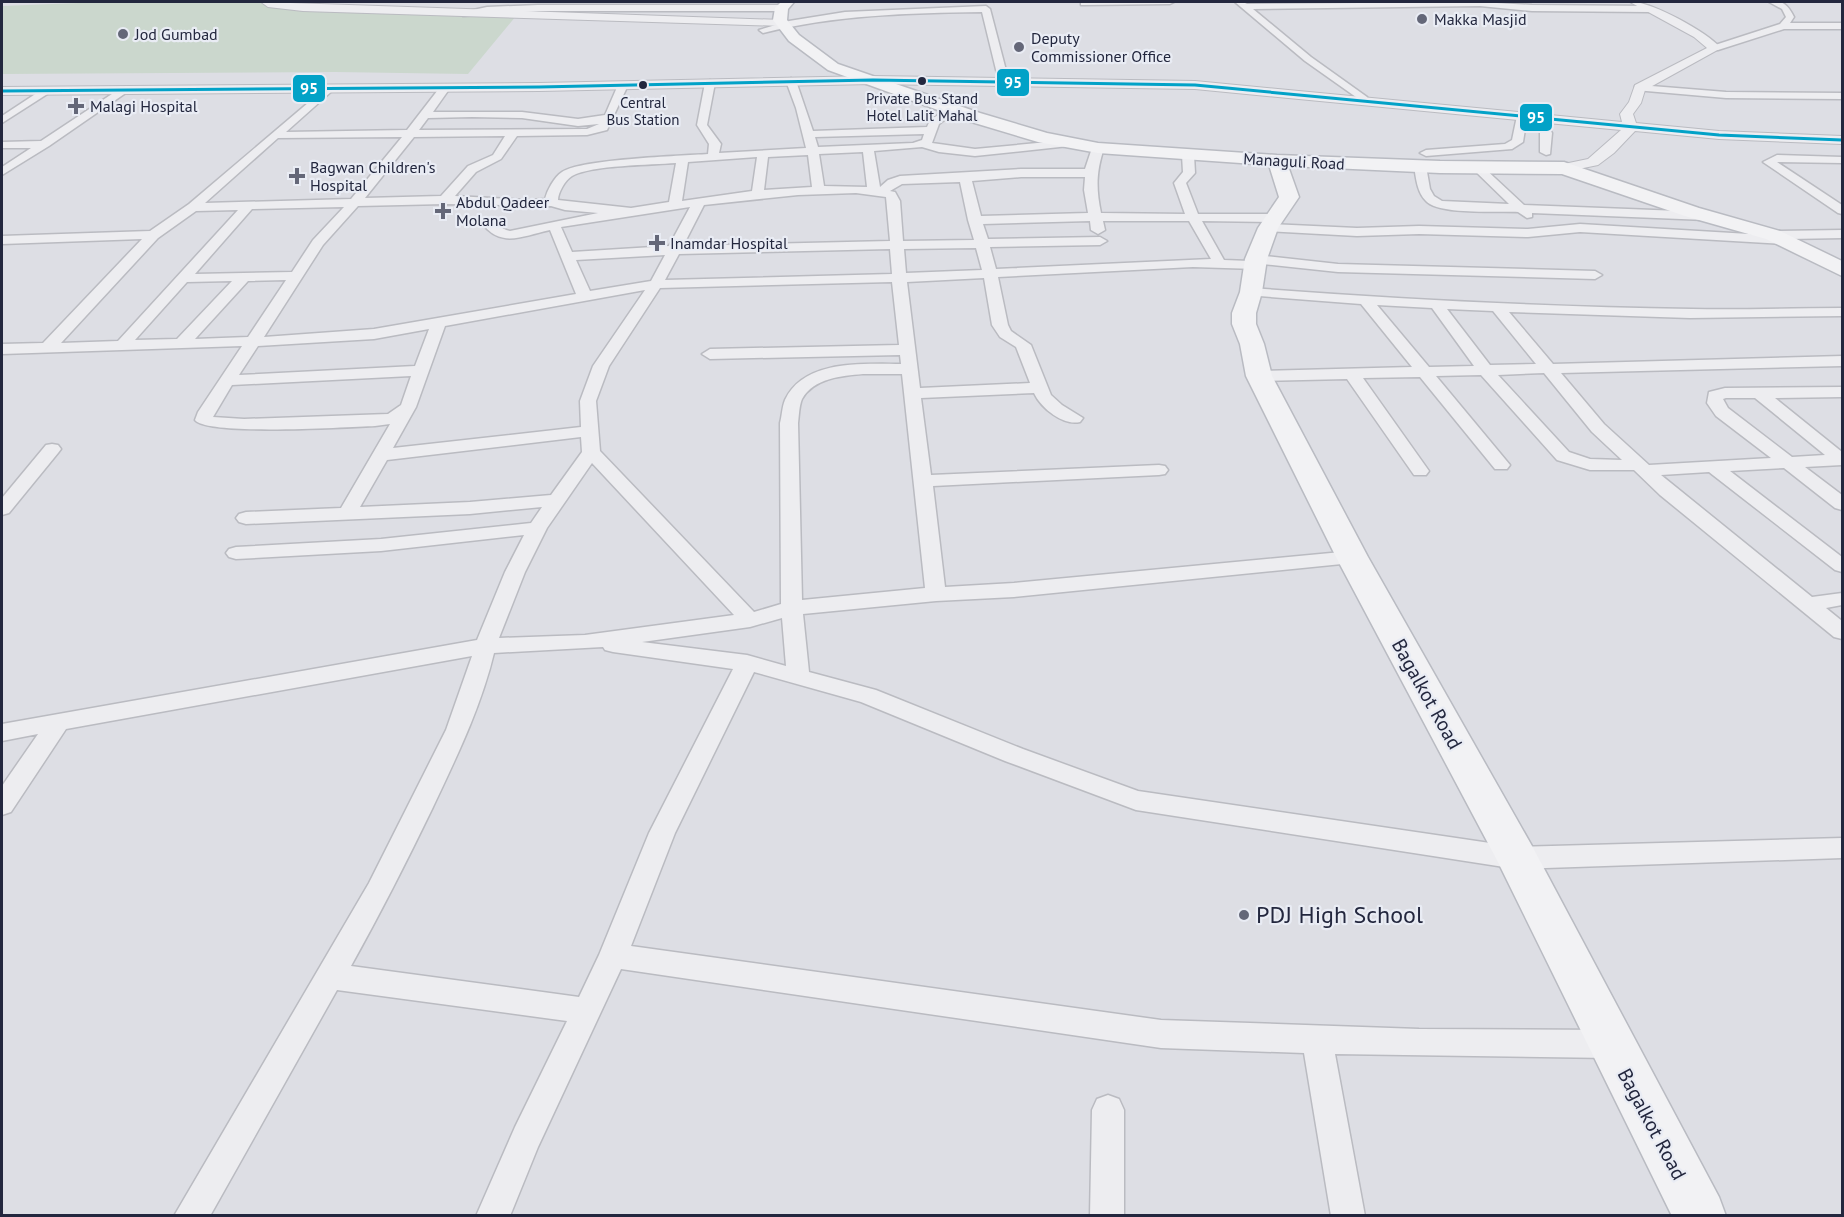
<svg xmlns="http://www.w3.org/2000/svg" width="1844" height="1217" font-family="'PT Sans',sans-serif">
	<rect width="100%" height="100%" fill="#dddee4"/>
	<path fill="#cdcfda" d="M 346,2 L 661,2 L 369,3 Z"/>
	<path fill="#cbd7cd" d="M 104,2 L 266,2 L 516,16 L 468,74 L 335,72 L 2,74 L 2,6 Z"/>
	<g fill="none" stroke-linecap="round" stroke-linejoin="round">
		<defs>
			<path id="minor" d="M 1081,2 L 1174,2 L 1170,4 L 1084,5 L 1081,5 Z
				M 1235,2 L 1243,2 L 1247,4 L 1480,2 L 1532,5 L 1649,6 L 1653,9 L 1649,12 L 1532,11 L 1480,6 L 1253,9 L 1311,57 L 1367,97 L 1368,99 L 1363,102 L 1305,61 Z
				M 1769,2 C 1783,0 1788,5 1794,17 L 1790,23 L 1842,23 L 1842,29 L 1784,29 L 1718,50 L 1712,50 L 1712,46 L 1780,24 L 1786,17 L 1782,9 Z
				M 538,5 L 782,5 L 786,8 L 782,11 L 538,11 L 463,16 L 459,13 L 487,7 Z
				M 986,6 L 990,9 L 1009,82 L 1008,84 L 999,82 L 982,12 C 908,13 835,15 763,33 L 759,30 L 789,21 L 845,12 Z
				M 791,78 L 796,81 L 813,131 L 927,127 L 930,120 L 953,106 L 958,109 L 939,124 L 932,143 L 975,149 L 1069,140 L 1075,143 L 1069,146 L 975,156 L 939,152 L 922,147 L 874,151 L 880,187 L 888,180 L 900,176 L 1021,169 L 1085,169 L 1092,148 L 1098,145 L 1104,148 C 1096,172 1096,189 1101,213 L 1185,214 L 1174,183 L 1183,172 L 1182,155 L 1188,152 L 1194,155 L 1195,173 L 1186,183 L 1198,214 L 1275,214 L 1281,218 L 1275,222 L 1202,221 L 1224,260 L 1250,261 L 1251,256 L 1256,255 L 1338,264 L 1595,271 L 1602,275 L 1595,279 L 1338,272 L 1262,264 L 1261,268 L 1256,269 L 1193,267 L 998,277 L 1008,325 L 1011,331 L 1031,345 L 1051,395 L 1062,405 L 1083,418 L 1080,422 C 1063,426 1041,408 1034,393 L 921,398 L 931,475 L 1159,465 L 1165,466 L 1168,470 L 1165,474 L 1159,475 L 933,486 L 945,587 L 1014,583 L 1352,551 L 1359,553 L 1362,557 L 1359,561 L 1352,563 L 1014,597 L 936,601 L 803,614 L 809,672 L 876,690 L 1023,749 L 1138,791 L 1517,847 L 1842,838 L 1842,858 L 1517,869 L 1136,810 L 1005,761 L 861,702 L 754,672 L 675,833 L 631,946 L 1161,1020 L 1419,1029 L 1610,1030 L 1621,1034 L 1625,1044 L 1621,1054 L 1610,1058 L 1335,1054 L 1365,1216 L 1331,1216 L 1304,1053 L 1161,1048 L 621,969 L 538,1147 L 510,1216 L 476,1216 L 515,1127 L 567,1021 L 337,990 L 210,1216 L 174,1216 L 369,883 L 446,730 L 472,656 L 66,729 L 11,812 L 2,815 L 2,786 L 38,734 L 2,741 L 2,724 L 477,640 L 505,572 L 524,535 L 381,551 L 236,559 L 229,557 L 226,553 L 229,549 L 236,547 L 381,539 L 531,523 L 542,507 L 470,514 L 246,524 L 239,522 L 236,518 L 239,514 L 246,512 L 341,508 L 390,424 L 375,426 C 348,427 207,436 195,420 L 198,412 L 242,346 L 2,354 L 2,344 L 43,343 L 142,239 L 2,244 L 2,236 L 150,231 L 189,204 L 328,86 L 332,87 L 332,91 L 286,132 L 407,130 L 441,86 L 445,85 L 450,88 L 433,112 L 522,112 L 578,119 L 605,115 L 618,85 L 627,83 L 628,85 L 607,130 L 587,135 L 517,136 L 501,159 L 476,172 L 455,196 L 527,200 L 545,199 C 547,191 554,177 562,172 C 582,159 680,156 708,154 L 709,144 L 697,125 L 705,83 L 710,80 L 715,83 L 707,125 L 721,144 L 719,153 L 806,148 L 796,108 L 786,81 ZM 472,117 L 522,118 L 578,126 L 599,124 L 587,129 L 419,130 L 428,118 ZM 924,134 L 922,140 L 913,143 L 818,147 L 815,137 ZM 505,136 L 493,155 L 468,166 L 441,196 L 365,198 L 414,137 ZM 402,137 L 351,199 L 205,203 L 278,138 ZM 863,152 L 867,187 L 824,186 L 819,154 ZM 808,155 L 812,187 L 764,190 L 768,157 ZM 757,157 L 752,191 L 682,201 L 688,162 ZM 676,163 L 669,202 L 631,208 L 558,200 C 558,193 565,180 572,176 C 592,165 651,165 676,163 ZM 1021,177 L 1085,177 L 1084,190 L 1088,213 L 981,216 L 972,181 ZM 960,182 L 968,220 L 974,240 L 903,241 L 900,201 L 895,192 L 890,191 L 902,184 ZM 856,193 L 886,197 L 890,241 L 683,246 L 704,205 L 798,195 ZM 445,204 L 503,205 L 527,208 L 551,206 L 565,210 L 598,213 L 510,231 C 499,229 497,221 487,218 L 481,222 C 501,249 522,236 550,230 L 576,294 L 374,329 L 264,337 L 323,245 L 358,206 ZM 344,207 L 313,240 L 292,272 L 195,274 L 252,209 ZM 690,207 L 669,246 L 572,252 L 561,227 ZM 238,210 L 118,341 L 61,343 L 158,238 L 196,211 ZM 1090,221 L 1091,230 L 1098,234 L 1105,230 L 1103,221 L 1189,221 L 1211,259 L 996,269 L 990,247 L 1100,245 L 1107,241 L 1100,237 L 988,239 L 983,224 ZM 976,248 L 982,270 L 906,273 L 904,249 ZM 890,249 L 892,274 L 665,280 L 679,254 ZM 665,255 L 651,281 L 590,291 L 576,260 ZM 984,278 L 992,325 L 1000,337 L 1016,347 L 1030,383 L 920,388 L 907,282 ZM 286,280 L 248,337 L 195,339 L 248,281 ZM 232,281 L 177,339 L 135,340 L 187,282 ZM 892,282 L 899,345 L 710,349 L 702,354 L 710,359 L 900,355 L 901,364 C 864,364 804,359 785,400 C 782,407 782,416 780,423 L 781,604 L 754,612 L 600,451 L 596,401 L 609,366 L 660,288 ZM 645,290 L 593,366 L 580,401 L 581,427 L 393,448 L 416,407 L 445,326 ZM 429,329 L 415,366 L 239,375 L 258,346 L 374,339 ZM 863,374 L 902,374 L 925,588 L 802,600 L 798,423 C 799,416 799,406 802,399 C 814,378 841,376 863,374 ZM 411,376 L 401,405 L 388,414 L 244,419 L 213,417 L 232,385 ZM 581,437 L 582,452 L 551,495 L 470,502 L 360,507 L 387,460 ZM 592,463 L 734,615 L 585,635 L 499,638 L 525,572 L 547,528 ZM 782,618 L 786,666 L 747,655 L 642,642 L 750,627 ZM 603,647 L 605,650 L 613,652 L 733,669 L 649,833 L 599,955 L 579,997 L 351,966 C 380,914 407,861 433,807 C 457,756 481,707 494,653 Z
				M 1639,85 L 1726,92 L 1842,93 L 1842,99 L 1726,98 L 1635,90 L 1635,86 Z
				M 121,88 L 130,90 L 49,146 L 2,175 L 2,167 L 31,148 L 2,148 L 2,142 L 41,141 Z
				M 43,89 L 52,91 L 2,123 L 2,116 Z
				M 1522,113 L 1527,116 L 1523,142 L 1512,149 L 1426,156 L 1420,153 L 1426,150 L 1505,144 L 1512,140 L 1517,116 Z
				M 1538,115 L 1542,116 L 1552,133 L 1550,154 L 1546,155 L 1540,152 L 1540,133 L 1533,118 Z
				M 1777,155 L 1842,157 L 1842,163 L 1777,162 L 1842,205 L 1842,214 L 1838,213 L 1763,162 Z
				M 1420,162 L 1426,166 L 1430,189 L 1434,196 L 1442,201 L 1509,204 L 1473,169 L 1473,165 L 1481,165 L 1524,205 L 1706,212 L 1712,216 L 1706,220 L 1532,213 L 1532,217 L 1527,218 L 1518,212 C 1498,211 1438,215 1426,201 C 1417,192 1416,178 1414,166 Z
				M 1268,224 L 1357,228 L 1419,226 L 1528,229 L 1580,224 L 1766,235 L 1773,231 L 1842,230 L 1842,238 L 1789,239 L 1788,243 L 1783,244 L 1580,232 L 1528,237 L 1419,234 L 1357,236 L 1263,231 L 1261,228 L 1263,225 Z
				M 1251,288 C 1398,299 1545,307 1692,309 C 1742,310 1792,308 1842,308 L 1842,316 L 1690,318 L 1509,312 L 1553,364 L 1842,356 L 1842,366 L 1561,373 L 1604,424 L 1649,465 L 1771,458 L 1716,416 L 1707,403 L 1709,392 L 1725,388 L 1842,387 L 1842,397 L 1775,398 L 1842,452 L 1842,465 L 1805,467 L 1842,495 L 1842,510 L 1835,508 L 1784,468 L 1730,471 L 1842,557 L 1842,572 L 1835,570 L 1709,472 L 1661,475 L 1812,597 L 1842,593 L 1842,605 L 1826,608 L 1842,621 L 1842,639 L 1834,637 L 1660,495 L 1634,470 L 1590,470 L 1557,460 L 1481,375 L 1436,376 L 1510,465 L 1507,469 L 1495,469 L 1420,377 L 1363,378 L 1429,471 L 1426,475 L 1414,475 L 1347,379 L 1259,381 L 1251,376 L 1259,371 L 1412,367 L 1361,304 L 1246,295 L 1244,292 L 1246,289 ZM 1377,305 L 1432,308 L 1474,366 L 1429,367 ZM 1447,309 L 1493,311 L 1536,364 L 1490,365 ZM 1544,373 L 1592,432 L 1622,460 L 1590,459 L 1569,452 L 1498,375 ZM 1726,398 L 1755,398 L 1825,455 L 1792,457 L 1728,408 L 1723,399 Z
				M 52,444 L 58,445 L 61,449 L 58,453 L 9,513 L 2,515 L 2,498 L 46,445 Z
				M 1108,1095 L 1119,1099 L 1124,1110 L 1124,1216 L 1090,1216 L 1092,1110 L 1097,1099 Z"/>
			<path id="tertiary" d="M 261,2 L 782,20 L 787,23 L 782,26 L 303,11 L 268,7 Z
				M 1630,2 C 1650,0 1707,32 1721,48 L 1645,90 L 1641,103 L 1633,114 L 1636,123 L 1719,131 L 1842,136 L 1842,144 L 1719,139 L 1635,131 L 1614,153 L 1598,165 L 1564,172 L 1557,168 L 1559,165 L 1588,159 L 1621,130 L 1195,89 L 873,84 L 539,91 L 2,95 L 2,87 L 539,83 L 873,76 L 1195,81 L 1622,122 L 1620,114 L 1629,102 L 1635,85 L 1707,48 L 1694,37 Z"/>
			<path id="primary" d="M 781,2 L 794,2 L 788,9 L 787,20 L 799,35 L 838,64 L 980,113 L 1047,133 L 1098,143 L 1277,155 L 1440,161 L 1564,162 L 1699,208 L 1780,231 L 1842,261 L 1842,276 L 1766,239 L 1685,216 L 1562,174 L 1440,173 L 1288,166 L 1299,197 L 1278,228 L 1267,259 L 1262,292 L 1256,313 L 1256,324 L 1264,344 L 1272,376 L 1368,557 L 1532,846 L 1719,1197 L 1726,1216 L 1672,1216 L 1498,862 L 1336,557 L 1246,376 L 1240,344 L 1232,324 L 1232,313 L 1240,292 L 1245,259 L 1258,228 L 1279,197 L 1269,165 L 1098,153 L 1038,142 L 968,121 L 828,70 L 789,41 L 773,20 L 775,8 Z"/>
		</defs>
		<use href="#minor" stroke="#babbc1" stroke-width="3"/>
		<use href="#tertiary" stroke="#babbc1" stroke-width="2"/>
		<use href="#primary" stroke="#b9bbc2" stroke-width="3"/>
		<use href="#minor" fill="#ededf0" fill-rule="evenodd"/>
		<use href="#tertiary" fill="#ededf0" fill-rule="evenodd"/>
		<use href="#primary" fill="#f2f2f4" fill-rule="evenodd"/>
		<defs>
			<path id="bus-1" d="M 2,91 L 539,87 L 873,80 L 1195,85 L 1719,135 L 1842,140"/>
		</defs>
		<use href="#bus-1" stroke="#e9ecf4" stroke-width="5"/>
		<use href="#bus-1" stroke="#02a2c7" stroke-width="3"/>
	</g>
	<g fill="#646778" stroke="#e9ecf4" stroke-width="2">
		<circle cx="1422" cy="19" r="6"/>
		<circle cx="123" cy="34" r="6"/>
		<circle cx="1019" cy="47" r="6"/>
		<path d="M73 97h6v6h6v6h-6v6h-6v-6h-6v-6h6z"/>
		<path d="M294 167h6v6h6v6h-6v6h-6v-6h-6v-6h6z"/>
		<path d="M440 202h6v6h6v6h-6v6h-6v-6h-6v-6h6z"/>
		<path d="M654 234h6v6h6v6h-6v6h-6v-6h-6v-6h6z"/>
		<circle cx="1244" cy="915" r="6"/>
	</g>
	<g fill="#23273e" stroke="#e9ecf4" stroke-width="2">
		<circle cx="922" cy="81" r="5"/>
		<circle cx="643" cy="85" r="5"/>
	</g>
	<g text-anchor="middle" stroke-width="4.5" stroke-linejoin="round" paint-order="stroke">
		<g font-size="15" fill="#23273e" stroke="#e9ecf4">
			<text x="922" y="104">Private Bus Stand<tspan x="922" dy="17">Hotel Lalit Mahal</tspan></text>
			<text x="643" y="108">Central<tspan x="643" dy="17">Bus Station</tspan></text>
		</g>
		<g font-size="16" fill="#23273e" stroke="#e9ecf4" text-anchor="start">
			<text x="1434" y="25">Makka Masjid</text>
			<text x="135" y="40">Jod Gumbad</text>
			<text x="1031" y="44">Deputy<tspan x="1031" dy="18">Commissioner Office</tspan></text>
			<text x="90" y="112">Malagi Hospital</text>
			<text x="310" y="173">Bagwan Children's<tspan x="310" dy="18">Hospital</tspan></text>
			<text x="456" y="208">Abdul Qadeer<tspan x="456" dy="18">Molana</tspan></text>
			<text x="670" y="249">Inamdar Hospital</text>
		</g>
		<g font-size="16" fill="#23273e" stroke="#e9ecf4">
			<text transform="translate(1294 161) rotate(3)" y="6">Managuli Road</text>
		</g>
		<g font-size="20" fill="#23273e" stroke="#e9ecf4">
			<text transform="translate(1427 694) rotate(61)" y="7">Bagalkot Road</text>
			<text transform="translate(1652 1124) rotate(62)" y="7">Bagalkot Road</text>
		</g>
		<g font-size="24" fill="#23273e" stroke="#e9ecf4" text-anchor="start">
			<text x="1256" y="923">PDJ High School</text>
		</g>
	</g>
	<g stroke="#e9ecf4" stroke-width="2">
		<rect x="996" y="68" width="34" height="29" rx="6" fill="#02a2c7"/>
		<rect x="292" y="74" width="34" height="29" rx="6" fill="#02a2c7"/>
		<rect x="1519" y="103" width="34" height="29" rx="6" fill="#02a2c7"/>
	</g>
	<g font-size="16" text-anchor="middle" font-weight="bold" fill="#fff">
		<text x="1013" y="88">95</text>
		<text x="309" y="94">95</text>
		<text x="1536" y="123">95</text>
	</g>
	<rect width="1844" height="1217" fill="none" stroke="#23273e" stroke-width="6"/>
</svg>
